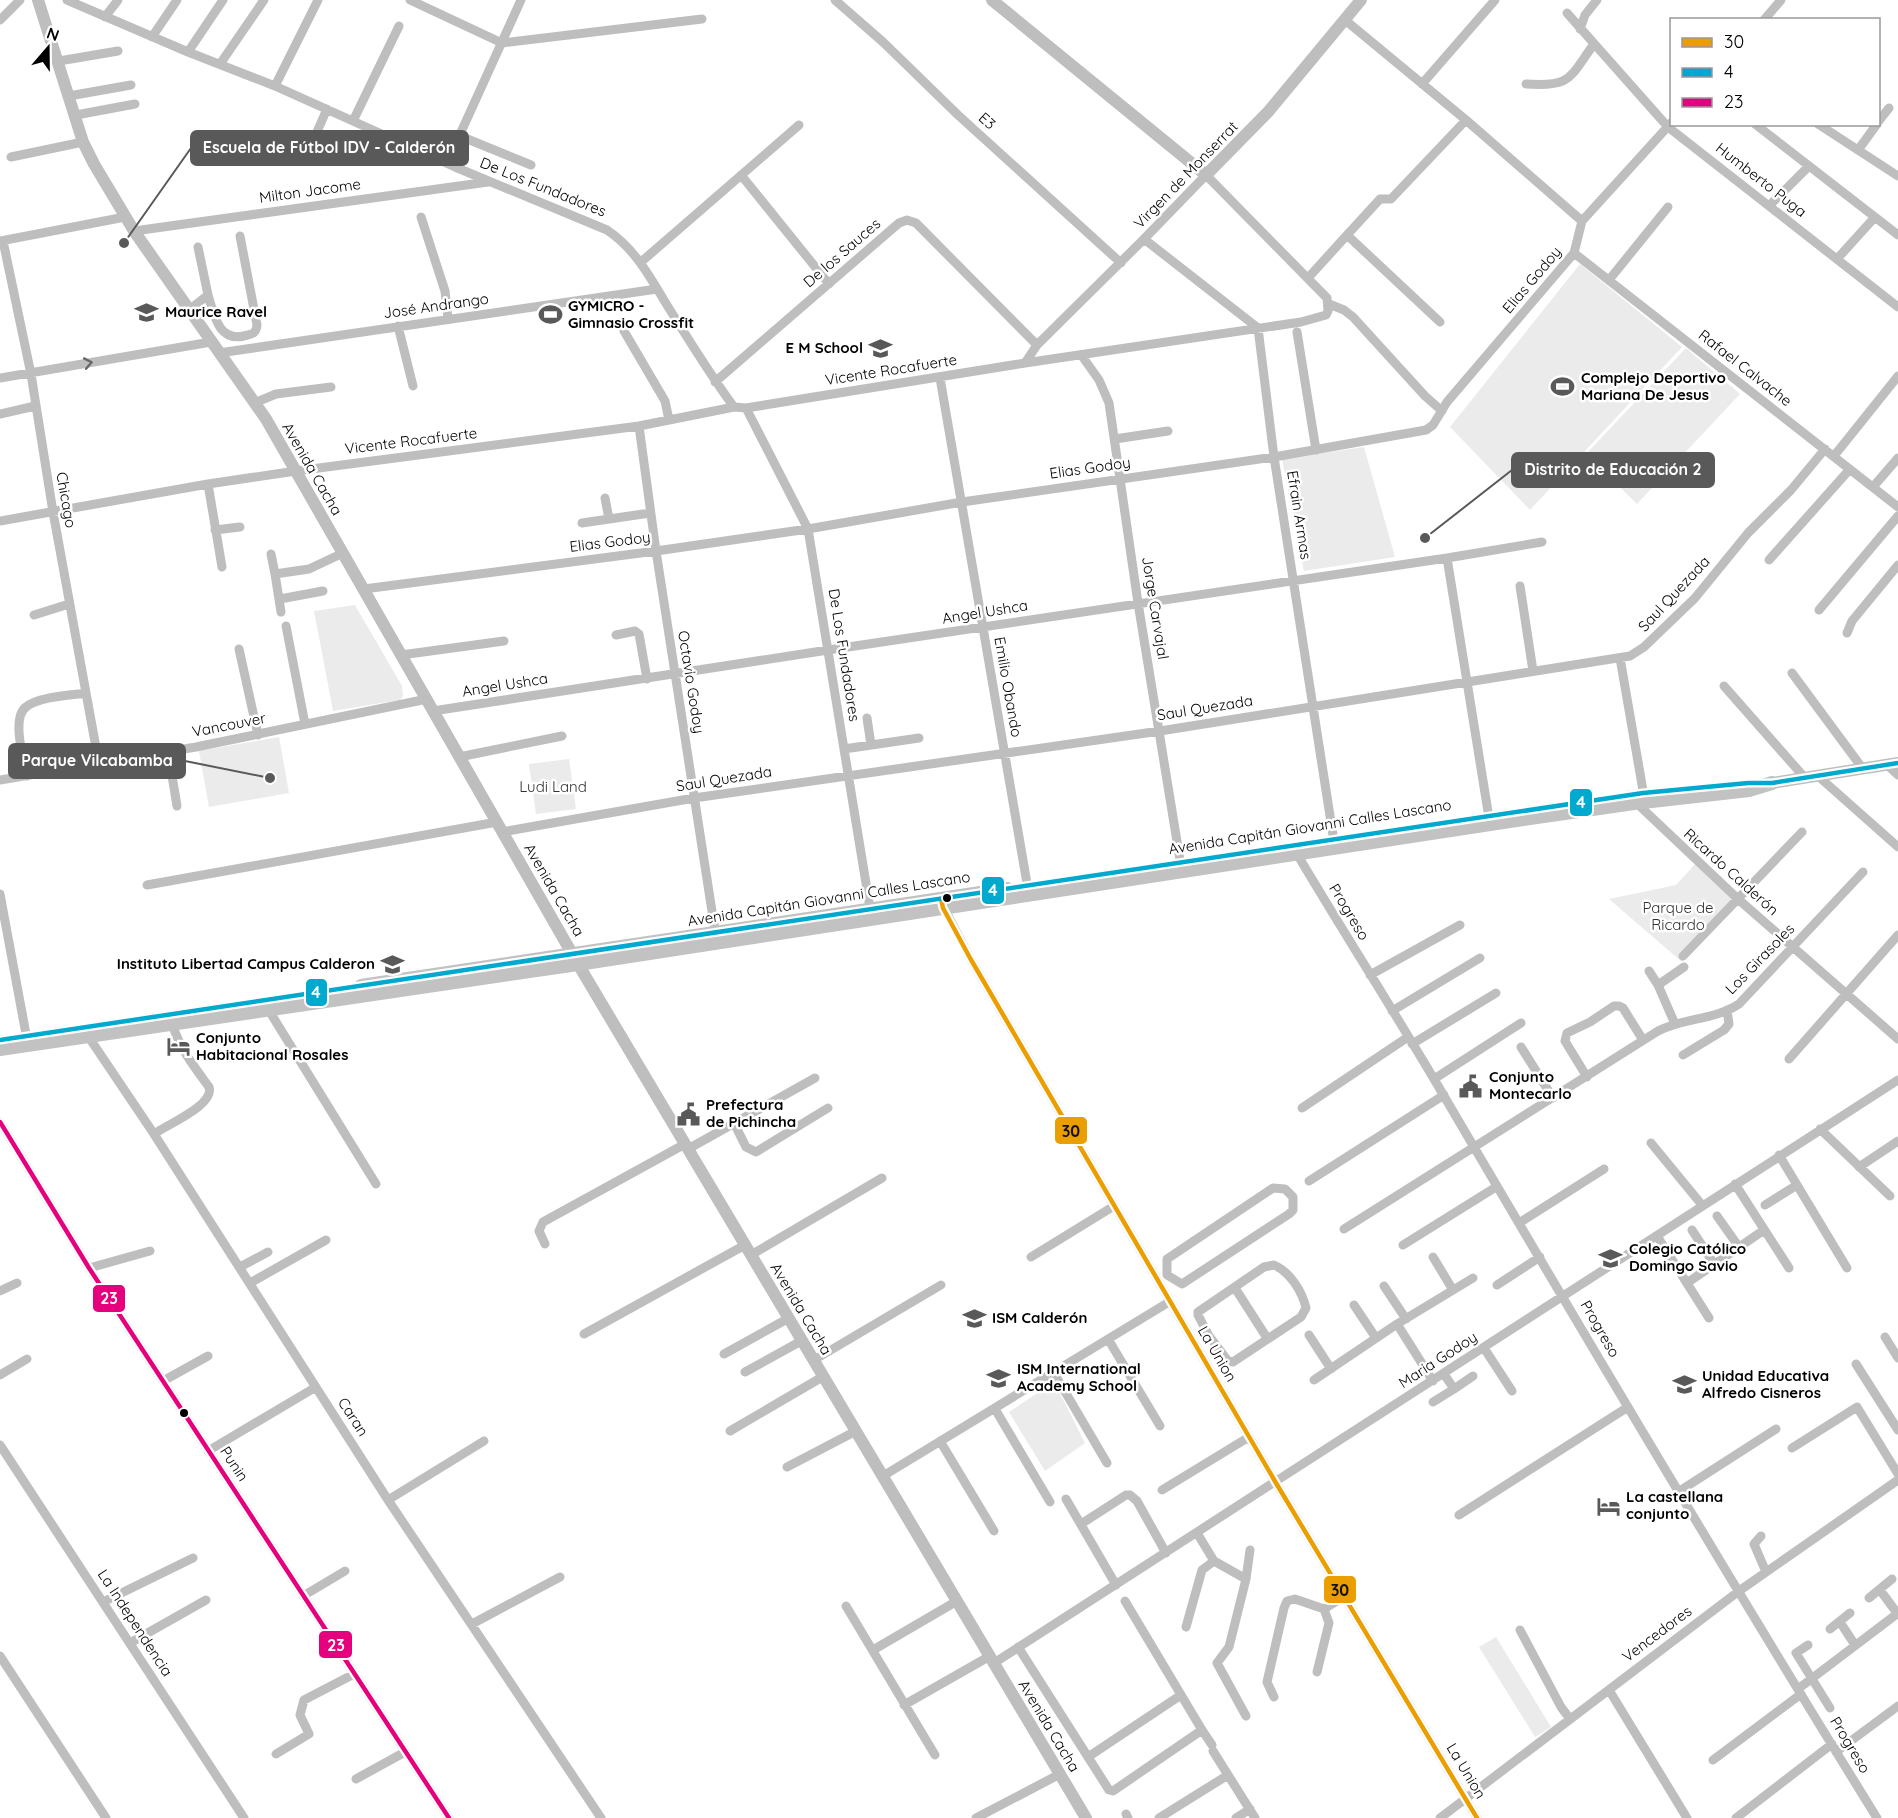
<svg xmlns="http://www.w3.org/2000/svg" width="1898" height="1818" font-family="Quicksand,sans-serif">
	<rect width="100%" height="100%" fill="#fff"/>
	<path fill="#ebebeb" d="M 1580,264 L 1682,347 L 1530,510 L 1450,427 Z
		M 1686,348 L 1740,394 L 1637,504 L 1586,454 Z
		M 1364,447 L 1395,557 L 1304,571 L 1282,459 Z
		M 355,605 L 402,686 L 403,696 L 400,700 L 393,701 L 333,711 L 314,611 Z
		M 279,737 L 289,793 L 209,807 L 199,751 Z
		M 569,759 L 576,809 L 536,814 L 529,764 Z
		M 1697,862 L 1738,899 L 1682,962 L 1609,899 L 1676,885 Z
		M 1054,1382 L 1085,1443 L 1045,1471 L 1009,1412 Z
		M 1496,1637 L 1551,1727 L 1535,1737 L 1479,1647 Z"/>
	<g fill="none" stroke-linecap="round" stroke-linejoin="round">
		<path stroke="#bebebe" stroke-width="9" d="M 67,0 L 188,52 L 275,86 L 455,167 L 607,230 C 637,250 652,281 670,310 C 691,343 711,376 734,407
			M 410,0 L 502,43 L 702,19
			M 835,0 L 883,42 L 958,115 L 1121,263
			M 1567,13 L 1668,127 L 1898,307
			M 105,17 L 118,0
			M 0,20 L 20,0
			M 1345,20 L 1466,120 L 1582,221
			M 1764,20 L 1781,0
			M 1580,29 L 1585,15 L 1597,0
			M 152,37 L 177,0
			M 188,52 L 223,0
			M 59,61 L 118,51
			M 220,64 L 264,0
			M 1422,84 L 1495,0
			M 1526,84 C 1572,87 1569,78 1594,44
			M 275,86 L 318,0
			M 69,96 L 131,85
			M 76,115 L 135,104
			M 353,121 L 399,26
			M 1878,122 L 1889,108
			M 1755,124 L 1898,235
			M 1818,124 L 1898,176
			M 460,136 L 531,165
			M 309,150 L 327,109
			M 1858,150 L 1877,124
			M 11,157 L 83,142
			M 447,163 L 521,0
			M 741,175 L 829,284
			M 1770,205 L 1809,166
			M 421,217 L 445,291 L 448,319
			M 134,231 L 488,182
			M 1144,239 L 1258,328 L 1274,457 L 1335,848
			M 0,241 L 125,217
			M 3,241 L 31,374 L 53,512 L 99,764
			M 198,247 L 208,295
			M 1574,253 L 1898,507
			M 1837,259 L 1875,217
			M 641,262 L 799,125
			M 1308,278 L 1347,235
			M 1609,280 L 1668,207
			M 1329,304 L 1344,310 L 1353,317 L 1425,396 L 1442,411
			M 189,310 L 208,295 C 214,314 218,342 244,336 C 252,334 256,334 257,325 L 240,236
			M 1440,322 L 1347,235 L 1380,199 L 1391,199 L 1466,120
			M 398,326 L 413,386
			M 624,331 L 665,401 L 669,420
			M 1297,332 L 1316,450
			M 219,353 L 657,289
			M 1082,356 L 1099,380 L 1109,403 L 1138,603 L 1182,872
			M 0,378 L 211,342
			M 940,378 L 1029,895
			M 715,382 L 899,223 L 907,220 L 916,223 L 1037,345
			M 254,403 L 276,394 L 331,387
			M 746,408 L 808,529 L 871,914
			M 0,414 L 35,406
			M 639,426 L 656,551 L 716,937
			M 1115,439 L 1168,431
			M 1834,456 L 1898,376
			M 208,484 L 222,567
			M 1873,487 L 1898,458
			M 605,498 L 609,519
			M 0,521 L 208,484 L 296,471 L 639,426 L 734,407 L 746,408 L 1025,363 L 1301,322 L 1326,315 L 1328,311 L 1327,298 L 1206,175 L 1144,239 L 1037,345 L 1025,363
			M 582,523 L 650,513
			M 215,530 L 240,527
			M 271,554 L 275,574
			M 1447,558 L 1490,824
			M 1769,560 L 1850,469
			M 1520,586 L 1533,671
			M 364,589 L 656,551 L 808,529 L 962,502 L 1274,457 L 1426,430 L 1433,425 L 1447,402 L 1574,253 L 1582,221 L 1672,122
			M 280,599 L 323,591
			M 1819,610 L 1898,516
			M 281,612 L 275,574 L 309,569 L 343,553
			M 34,615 L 69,604
			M 286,626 L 305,724
			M 1847,633 L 1852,621 L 1898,565
			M 616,635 L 635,631 L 639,634 L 647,679
			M 239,649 L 258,735
			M 401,655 L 504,641
			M 1620,658 L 1645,802
			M 1792,673 L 1863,769
			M 1724,686 L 1805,778
			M 433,711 L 828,650 L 1447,558 L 1542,542
			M 867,718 L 871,745
			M 844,749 L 919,738
			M 168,751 L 177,806
			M 459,757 L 562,736
			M 1887,765 L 1898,775
			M 27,776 C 24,760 11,718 26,707 C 38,697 70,695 86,693
			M 1818,776 L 1898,847
			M 0,780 L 196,747 L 427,699
			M 1628,795 L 1738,899 L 1898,1039
			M 502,832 L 694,798 L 1160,731 L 1630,656 L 1644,647 L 1695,598 L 1748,533 L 1791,490 L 1825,449
			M 1297,854 C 1345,935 1396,1014 1444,1096 C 1586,1338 1729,1579 1877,1818
			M 147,885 L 497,822
			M 0,894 L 28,1045
			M 942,904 L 970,958 L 1276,1483 L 1477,1818
			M 1683,956 L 1802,832
			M 1649,971 L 1658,985 L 1675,1024
			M 1370,975 L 1460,925
			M 1658,985 L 1684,967
			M 268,1009 L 376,1184
			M 1392,1011 L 1480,958
			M 86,1028 L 88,1036 L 154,1134 L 388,1500 L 601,1818
			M 1412,1044 L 1496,993
			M 1521,1047 L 1553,1098
			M 1683,1055 L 1724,1030 L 1729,1024 L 1727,1010
			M 1789,1059 L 1898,935
			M 1587,1077 L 1565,1041 L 1567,1033 L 1590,1022 L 1614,1006 L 1619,1006 L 1623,1008 L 1643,1040
			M 1434,1079 L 1521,1023
			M 1302,1108 L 1408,1037
			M 0,1122 L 89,1268 L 449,1818
			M 734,1123 L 746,1147 L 756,1152 L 828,1108
			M 1820,1129 L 1890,1196
			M 154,1134 C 168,1124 215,1105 209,1087 C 192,1064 181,1050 172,1024
			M 1651,1143 L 1702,1205
			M 688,1149 L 815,1078
			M 1779,1155 L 1847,1268
			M 1859,1167 L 1898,1141
			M 1309,1181 L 1444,1095
			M 1735,1184 L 1789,1268
			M 1273,1188 L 1285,1189 L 1293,1197 L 1293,1210 L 1289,1214 L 1182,1284 L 1167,1275 L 1167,1259 Z
			M 1765,1205 L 1797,1185
			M 1717,1216 L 1739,1247
			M 1519,1223 L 1604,1169
			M 1344,1229 L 1658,1031 C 1683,1018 1715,1020 1739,1004 L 1863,872
			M 1692,1230 L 1714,1264
			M 1657,1236 L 1709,1318
			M 545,1244 L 539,1231 L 543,1222 L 685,1144
			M 1403,1245 L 1496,1187
			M 751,1255 L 882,1178
			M 1031,1257 L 1114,1206
			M 1433,1257 L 1453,1290
			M 1274,1265 C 1290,1272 1302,1291 1306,1308 L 1301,1317 L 1233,1362 L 1228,1361 L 1209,1336 L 1198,1315 L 1198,1312 L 1264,1267 Z
			M 240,1267 L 268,1252
			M 89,1268 L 150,1251
			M 250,1283 L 326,1240
			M 1687,1283 L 1764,1230
			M 1497,1285 L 1540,1257
			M 1384,1286 L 1406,1319
			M 1235,1288 L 1267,1338
			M 0,1291 L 17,1283
			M 1354,1305 L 1376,1338
			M 1397,1324 L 1433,1381
			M 584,1334 L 745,1245
			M 1309,1335 L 1331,1369
			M 1885,1337 L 1898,1358
			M 1108,1339 L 1160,1426
			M 1484,1348 L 1512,1391
			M 724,1354 L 789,1318
			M 814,1360 L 941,1285
			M 1856,1364 L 1898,1430
			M 745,1372 L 803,1340
			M 1054,1373 L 1107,1463
			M 0,1375 L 27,1359
			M 1314,1380 L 1397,1324 L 1473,1278
			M 163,1381 L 208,1356
			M 1454,1389 L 1473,1376
			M 1433,1402 L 1454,1389 L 1444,1374
			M 995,1409 L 1050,1502
			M 730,1431 L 824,1376
			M 940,1441 L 994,1531
			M 0,1445 L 244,1818
			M 1792,1448 L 1857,1407 L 1898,1474
			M 208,1451 L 316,1387
			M 787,1467 L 856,1431
			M 883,1476 L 1169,1302
			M 1162,1490 L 1249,1437
			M 1678,1492 L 1776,1429
			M 1066,1499 L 1116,1585
			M 388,1500 L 484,1441
			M 1459,1515 L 1628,1407
			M 1081,1524 L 1126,1495 L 1130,1495 L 1137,1501 L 1166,1553
			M 1197,1533 L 1214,1561 L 1246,1579
			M 1761,1536 L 1754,1544 L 1766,1572
			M 1880,1590 L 1897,1613
			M 303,1596 L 345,1571
			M 1869,1598 L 1892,1579
			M 103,1602 L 193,1558
			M 846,1606 L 935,1755
			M 1840,1622 L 1855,1645
			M 472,1624 L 560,1577
			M 1186,1627 L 1202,1570 L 1214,1561
			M 1830,1629 L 1850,1613
			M 1520,1630 L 1561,1707 L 1570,1719
			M 130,1643 L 206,1600
			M 1808,1645 L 1796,1653 L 1830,1708
			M 1018,1647 L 1088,1757 L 1181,1695
			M 873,1650 L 957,1601
			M 0,1656 L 106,1818
			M 994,1663 L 1898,1080
			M 1317,1672 L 1329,1623 L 1324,1609
			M 1798,1689 L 1898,1613
			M 1609,1690 L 1687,1818
			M 1274,1697 L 1267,1682 L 1284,1608 L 1287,1601 L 1295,1599 L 1324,1609 L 1345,1596
			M 904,1705 L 990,1656
			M 1246,1716 L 1217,1663 L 1229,1647 L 1246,1579 L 1250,1550
			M 1202,1730 L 1212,1745
			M 1213,1751 L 1255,1818
			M 1836,1752 L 1898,1706
			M 276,1754 L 309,1734 L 300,1715 L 304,1700 L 354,1674
			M 1088,1757 L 1109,1790 L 1113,1791 L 1202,1730 L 1125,1601
			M 1713,1760 L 1801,1694
			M 356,1779 L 405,1752
			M 1126,1814 L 1128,1818
			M 976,1818 L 1060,1774
			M 1159,1818 L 1228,1775
			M 1236,1818 L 1250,1809
			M 1440,1818 L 1739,1591 L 1898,1480
			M 1736,1818 L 1832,1744"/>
		<path stroke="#bebebe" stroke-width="12" d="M 38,0 L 83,142 L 94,164 L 134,231 L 266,419 L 578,964 L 1086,1818
			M 992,0 L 1206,175 L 1268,112 L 1361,0
			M 1772,783 L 1898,763"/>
		<path stroke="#c2c2c2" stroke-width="14" d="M 361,986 L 1007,889
			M 0,1049 L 578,964 L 1490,824 L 1634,803 L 1749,790 L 1772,783"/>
		<defs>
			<path id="bus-1" d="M 941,899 L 943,908 L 970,958 L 1276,1483 L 1477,1818"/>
			<path id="bus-2" d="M 0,1040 L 1643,793 L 1748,783 L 1772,783 L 1898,763"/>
			<path id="bus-3" d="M 0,1122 L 89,1268 L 449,1818"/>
		</defs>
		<use href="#bus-1" stroke="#fff" stroke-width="9"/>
		<use href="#bus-2" stroke="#fff" stroke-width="9"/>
		<use href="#bus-3" stroke="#fff" stroke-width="9"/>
		<use href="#bus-1" stroke="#eb9e00" stroke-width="4.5"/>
		<use href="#bus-2" stroke="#00a9ce" stroke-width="4.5"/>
		<use href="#bus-3" stroke="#e5007d" stroke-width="4.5"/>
	</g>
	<defs><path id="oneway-chevron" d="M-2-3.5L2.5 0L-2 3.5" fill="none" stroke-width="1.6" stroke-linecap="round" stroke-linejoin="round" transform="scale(1.5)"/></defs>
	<use stroke="#686868" href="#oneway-chevron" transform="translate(88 363) rotate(-11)"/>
	<defs>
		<symbol id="school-bare" viewBox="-9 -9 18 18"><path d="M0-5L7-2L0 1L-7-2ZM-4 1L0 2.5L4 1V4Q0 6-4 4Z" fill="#595959" stroke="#fff" stroke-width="2.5" paint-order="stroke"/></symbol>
		<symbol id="stadium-bare" viewBox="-9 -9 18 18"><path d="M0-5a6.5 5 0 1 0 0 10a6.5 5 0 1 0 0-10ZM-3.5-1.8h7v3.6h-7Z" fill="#595959" stroke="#fff" stroke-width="2.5" paint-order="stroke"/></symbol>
		<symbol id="university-bare" viewBox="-9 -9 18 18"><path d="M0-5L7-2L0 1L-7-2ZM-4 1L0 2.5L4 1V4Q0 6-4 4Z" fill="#595959" stroke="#fff" stroke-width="2.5" paint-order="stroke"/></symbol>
		<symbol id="hotel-bare" viewBox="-9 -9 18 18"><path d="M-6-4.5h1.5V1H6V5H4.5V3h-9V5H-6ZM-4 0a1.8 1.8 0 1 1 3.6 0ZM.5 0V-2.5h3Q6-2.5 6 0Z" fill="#595959" stroke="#fff" stroke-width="2.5" paint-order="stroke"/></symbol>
		<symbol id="civic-bare" viewBox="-9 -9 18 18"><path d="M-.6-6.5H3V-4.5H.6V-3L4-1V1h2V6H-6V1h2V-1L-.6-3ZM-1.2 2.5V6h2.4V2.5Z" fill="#595959" stroke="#fff" stroke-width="2.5" paint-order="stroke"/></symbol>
	</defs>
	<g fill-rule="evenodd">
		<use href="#school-bare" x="130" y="296" width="33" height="33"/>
		<use href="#stadium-bare" x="534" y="298" width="33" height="33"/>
		<use href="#school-bare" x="864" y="332" width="33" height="33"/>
		<use href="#stadium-bare" x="1546" y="370" width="33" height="33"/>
		<use href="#university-bare" x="376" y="948" width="33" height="33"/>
		<use href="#hotel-bare" x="162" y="1030" width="33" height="33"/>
		<use href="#civic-bare" x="1454" y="1070" width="33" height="33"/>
		<use href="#civic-bare" x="672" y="1098" width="33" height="33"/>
		<use href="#school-bare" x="1594" y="1242" width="33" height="33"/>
		<use href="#school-bare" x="958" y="1302" width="33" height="33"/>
		<use href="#school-bare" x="982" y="1362" width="33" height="33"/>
		<use href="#school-bare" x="1668" y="1368" width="33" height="33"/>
		<use href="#hotel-bare" x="1592" y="1490" width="33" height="33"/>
	</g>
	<g fill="#000" stroke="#fff" stroke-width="2">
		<circle cx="947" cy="898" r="5"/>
		<circle cx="184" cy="1413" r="5"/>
	</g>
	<g text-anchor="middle" stroke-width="5" stroke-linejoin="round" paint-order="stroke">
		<g font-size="15" fill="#000" stroke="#fff">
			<text transform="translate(987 121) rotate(42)" y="5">E3</text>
			<text transform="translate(1186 175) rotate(-46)" y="5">Virgen de Monserrat</text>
			<text transform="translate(1761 180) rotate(38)" y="5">Humberto Puga</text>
			<text transform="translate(543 187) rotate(22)" y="5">De Los Fundadores</text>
			<text transform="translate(310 191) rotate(-8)" y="5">Milton Jacome</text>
			<text transform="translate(842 253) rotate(-41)" y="5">De los Sauces</text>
			<text transform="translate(1532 280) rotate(-50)" y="5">Elias Godoy</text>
			<text transform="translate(436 306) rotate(-8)" y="5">José Andrango</text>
			<text transform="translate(1745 368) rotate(38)" y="5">Rafael Calvache</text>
			<text transform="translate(891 370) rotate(-9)" y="5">Vicente Rocafuerte</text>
			<text transform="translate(411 441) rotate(-7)" y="5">Vicente Rocafuerte</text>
			<text transform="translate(1090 468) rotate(-8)" y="5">Elias Godoy</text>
			<text transform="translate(312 469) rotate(60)" y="5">Avenida Cacha</text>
			<text transform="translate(66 500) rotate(80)" y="5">Chicago</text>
			<text transform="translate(1299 515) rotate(81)" y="5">Efrain Armas</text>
			<text transform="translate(610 542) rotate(-7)" y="5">Elias Godoy</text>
			<text transform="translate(1674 594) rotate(-47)" y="5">Saul Quezada</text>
			<text transform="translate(1155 608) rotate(81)" y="5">Jorge Carvajal</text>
			<text transform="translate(985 612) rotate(-9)" y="5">Angel Ushca</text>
			<text transform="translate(844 655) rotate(81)" y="5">De Los Fundadores</text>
			<text transform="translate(691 682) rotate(81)" y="5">Octavio Godoy</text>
			<text transform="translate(505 685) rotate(-9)" y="5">Angel Ushca</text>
			<text transform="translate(1008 687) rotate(80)" y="5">Emilio Obando</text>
			<text transform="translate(1205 708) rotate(-9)" y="5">Saul Quezada</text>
			<text transform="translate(229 725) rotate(-11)" y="5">Vancouver</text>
			<text transform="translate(724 779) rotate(-9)" y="5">Saul Quezada</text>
			<text transform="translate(1310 827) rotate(-9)" y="5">Avenida Capitán Giovanni Calles Lascano</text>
			<text transform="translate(1731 872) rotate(42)" y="5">Ricardo Calderón</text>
			<text transform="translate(554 890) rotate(60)" y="5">Avenida Cacha</text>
			<text transform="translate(829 899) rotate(-9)" y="5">Avenida Capitán Giovanni Calles Lascano</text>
			<text transform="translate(1349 912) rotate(59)" y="5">Progreso</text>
			<text transform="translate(1760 959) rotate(-46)" y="5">Los Girasoles</text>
			<text transform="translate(801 1309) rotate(59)" y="5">Avenida Cacha</text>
			<text transform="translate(1600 1329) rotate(60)" y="5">Progreso</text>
			<text transform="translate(1217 1354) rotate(60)" y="5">La Union</text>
			<text transform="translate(1438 1360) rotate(-33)" y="5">Maria Godoy</text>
			<text transform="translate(353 1417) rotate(57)" y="5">Caran</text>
			<text transform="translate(234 1464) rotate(57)" y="5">Punin</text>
			<text transform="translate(135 1623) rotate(57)" y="5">La Independencia</text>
			<text transform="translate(1657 1634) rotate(-37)" y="5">Vencedores</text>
			<text transform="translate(1049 1726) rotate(59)" y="5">Avenida Cacha</text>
			<text transform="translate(1850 1745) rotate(59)" y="5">Progreso</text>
			<text transform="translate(1466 1771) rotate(59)" y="5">La Union</text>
		</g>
		<g font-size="15" font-weight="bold" fill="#000" stroke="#fff" text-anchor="start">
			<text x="568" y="311">GYMICRO -<tspan x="568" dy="17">Gimnasio Crossfit</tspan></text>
			<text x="165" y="317">Maurice Ravel</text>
			<text x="863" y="353" text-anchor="end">E M School</text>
			<text x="1581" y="383">Complejo Deportivo<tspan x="1581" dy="17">Mariana De Jesus</tspan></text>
			<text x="375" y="969" text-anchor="end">Instituto Libertad Campus Calderon</text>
			<text x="196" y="1043">Conjunto<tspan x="196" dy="17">Habitacional Rosales</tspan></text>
			<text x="1489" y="1082">Conjunto<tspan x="1489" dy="17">Montecarlo</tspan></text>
			<text x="706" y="1110">Prefectura<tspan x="706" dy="17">de Pichincha</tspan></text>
			<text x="1629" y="1254">Colegio Católico<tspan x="1629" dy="17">Domingo Savio</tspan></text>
			<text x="992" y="1323">ISM Calderón</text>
			<text x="1017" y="1374">ISM International<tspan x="1017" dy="17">Academy School</tspan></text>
			<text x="1702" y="1381">Unidad Educativa<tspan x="1702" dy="17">Alfredo Cisneros</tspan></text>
			<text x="1626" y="1502">La castellana<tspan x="1626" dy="17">conjunto</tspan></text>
		</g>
		<g font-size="15" fill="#313131" stroke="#fff">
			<text x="553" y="792">Ludi Land</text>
			<text x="1678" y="913">Parque de<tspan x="1678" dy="17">Ricardo</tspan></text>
		</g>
	</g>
	<path fill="none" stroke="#595959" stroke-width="2" d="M124 243L191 148M1425 538L1512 470M270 778L185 761"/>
	<g fill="#595959" stroke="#fff" stroke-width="2">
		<circle cx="124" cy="243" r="6"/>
		<circle cx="1425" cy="538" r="6"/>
		<circle cx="270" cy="778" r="6"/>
	</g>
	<g fill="#595959" stroke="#595959" stroke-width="2">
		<rect x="191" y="131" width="277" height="34" rx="6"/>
		<rect x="1512" y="453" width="202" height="34" rx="6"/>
		<rect x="9" y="744" width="176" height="34" rx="6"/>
	</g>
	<g font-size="16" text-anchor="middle" font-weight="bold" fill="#fff">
		<text x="329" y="153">Escuela de Fútbol IDV - Calderón</text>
		<text x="1613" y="475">Distrito de Educación 2</text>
		<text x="97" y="766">Parque Vilcabamba</text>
	</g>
	<g stroke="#fff" stroke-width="2">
		<rect x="1569" y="788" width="24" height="29" rx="6" fill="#00a9ce"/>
		<rect x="981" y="876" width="24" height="29" rx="6" fill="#00a9ce"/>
		<rect x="305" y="978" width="23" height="29" rx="6" fill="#00a9ce"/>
		<rect x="1054" y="1116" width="34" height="29" rx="6" fill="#eb9e00"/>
		<rect x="92" y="1284" width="34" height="29" rx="6" fill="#e5007d"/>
		<rect x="1323" y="1575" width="34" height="29" rx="6" fill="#eb9e00"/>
		<rect x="318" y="1630" width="35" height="29" rx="6" fill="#e5007d"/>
	</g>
	<g font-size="16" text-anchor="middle" font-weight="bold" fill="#fff">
		<text x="1581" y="808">4</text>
		<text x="993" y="896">4</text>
		<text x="316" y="998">4</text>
		<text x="109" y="1304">23</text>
		<text x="336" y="1651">23</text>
	</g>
	<g font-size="16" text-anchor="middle" font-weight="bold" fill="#111">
		<text x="1071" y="1137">30</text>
		<text x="1340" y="1596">30</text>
	</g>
	<rect x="1670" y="18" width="210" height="108" fill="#ffffff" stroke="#999999" stroke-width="1.5"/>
	<rect x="1682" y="38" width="30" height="9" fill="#eb9e00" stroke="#999999" stroke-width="1.5"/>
	<text x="1724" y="48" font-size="18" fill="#000000">30</text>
	<rect x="1682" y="68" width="30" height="9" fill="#00a9ce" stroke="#999999" stroke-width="1.5"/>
	<text x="1724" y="78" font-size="18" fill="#000000">4</text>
	<rect x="1682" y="98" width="30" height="9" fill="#e5007d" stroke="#999999" stroke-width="1.5"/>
	<text x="1724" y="108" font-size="18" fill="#000000">23</text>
	<g transform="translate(48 48) rotate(20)" stroke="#ffffff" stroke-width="4.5" paint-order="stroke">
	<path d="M0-4.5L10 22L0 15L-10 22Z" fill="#000000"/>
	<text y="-9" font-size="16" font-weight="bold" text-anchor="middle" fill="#000000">N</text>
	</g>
</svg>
